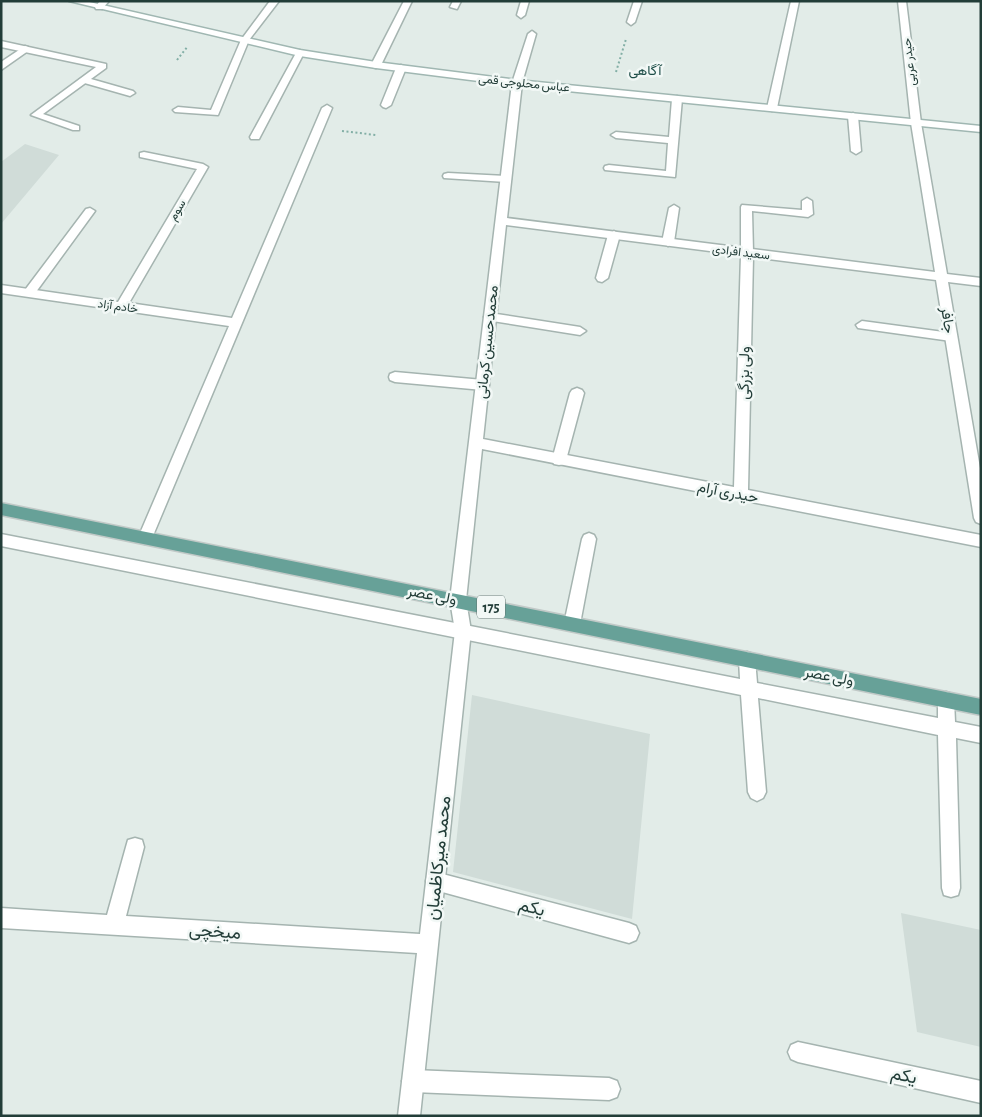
<svg xmlns="http://www.w3.org/2000/svg" width="982" height="1117" font-family="'Alegreya Sans',Vazirmatn,sans-serif">
	<rect width="100%" height="100%" fill="#e2ece8"/>
	<path fill="#d0dcd8" d="M 25,144 L 59,155 L 1,224 L 1,162 Z
		M 472,695 L 650,734 L 632,919 L 453,872 Z
		M 901,913 L 981,930 L 981,1047 L 917,1032 Z"/>
	<g fill="none" stroke-linecap="round" stroke-linejoin="round">
		<defs>
			<path id="lane" d="M 270,1 L 279,1 L 249,40 L 218,115 L 175,112 L 173,110 L 178,107 L 211,110 L 241,40 Z
				M 453,1 L 461,1 L 457,9 L 450,7 Z
				M 521,1 L 529,1 L 525,15 L 521,18 L 517,15 Z
				M 532,31 L 536,34 L 522,83 L 517,86 L 514,85 L 512,83 L 528,34 Z
				M 25,46 L 28,47 L 28,51 L 1,70 L 1,62 Z
				M 300,50 L 304,53 L 260,137 L 259,139 L 251,139 L 250,137 L 296,53 Z
				M 401,65 L 406,68 L 391,105 L 386,108 L 383,107 L 381,105 L 396,68 Z
				M 84,77 L 133,91 L 135,93 L 130,96 L 81,82 L 79,80 Z
				M 677,96 L 682,99 L 675,177 L 605,170 L 604,168 L 605,166 L 609,165 L 666,171 L 668,143 L 616,138 L 611,135 L 616,132 L 669,137 L 672,99 Z
				M 853,113 L 858,116 L 861,151 L 856,154 L 851,151 L 848,116 Z
				M 448,173 L 506,176 L 511,179 L 506,182 L 444,178 L 443,176 L 444,174 Z
				M 807,198 L 812,201 L 813,214 L 808,217 L 752,211 L 753,252 L 751,255 L 743,255 L 741,252 L 741,207 L 742,205 L 802,210 L 802,201 Z
				M 674,205 L 679,208 L 674,242 L 668,246 L 662,242 L 669,208 Z
				M 90,208 L 95,211 L 33,296 L 25,296 L 23,293 L 25,290 L 86,209 Z
				M 614,231 L 620,235 L 608,278 L 602,282 L 598,281 L 596,278 L 608,235 Z
				M 490,313 L 580,327 L 586,331 L 580,335 L 486,320 L 484,317 Z
				M 862,321 L 951,333 L 957,337 L 951,341 L 858,328 L 856,325 Z
				M 395,372 L 483,380 L 488,382 L 489,385 L 488,388 L 483,390 L 395,382 L 390,380 L 389,377 L 390,374 Z
				M 577,388 L 582,390 L 584,393 L 566,460 L 564,464 L 559,465 L 554,464 L 552,460 L 570,393 L 572,390 Z
				M 589,533 L 594,535 L 596,539 L 580,624 L 578,629 L 572,631 L 566,629 L 564,624 L 582,539 L 584,535 Z
				M 1,534 L 740,679 L 739,659 L 741,654 L 747,652 L 753,654 L 755,659 L 757,683 L 938,718 L 938,700 L 940,694 L 946,692 L 952,694 L 954,700 L 955,722 L 981,727 L 981,743 L 956,738 L 960,888 L 958,895 L 951,897 L 944,895 L 942,888 L 938,735 L 758,698 L 766,792 L 763,798 L 757,801 L 751,798 L 748,792 L 741,695 L 1,546 Z
				M 435,872 L 629,923 L 636,926 L 639,933 L 636,940 L 629,943 L 435,890 L 428,888 L 426,881 L 428,874 Z
				M 413,1070 L 609,1078 L 617,1081 L 620,1089 L 617,1097 L 609,1100 L 413,1092 L 406,1088 L 402,1081 L 406,1074 Z"/>
			<path id="street" d="M 100,1 L 109,1 L 102,9 L 96,9 L 95,7 Z
				M 404,1 L 412,1 L 381,65 L 376,68 L 373,67 L 371,65 Z
				M 634,1 L 642,1 L 635,22 L 631,25 L 627,22 Z
				M 791,1 L 799,1 L 777,108 L 772,111 L 767,108 Z
				M 898,1 L 906,1 L 921,123 L 947,274 L 981,278 L 981,286 L 948,282 L 981,474 L 981,524 L 976,522 L 974,518 L 936,280 L 753,257 L 748,490 L 981,535 L 981,547 L 482,449 L 466,600 L 471,631 L 420,1116 L 398,1116 L 417,953 L 1,928 L 1,908 L 107,915 L 126,847 L 128,840 L 135,838 L 142,840 L 144,847 L 126,916 L 420,934 L 455,631 L 450,600 L 512,83 L 517,80 L 522,83 L 507,218 L 935,272 L 911,123 ZM 506,225 L 741,255 L 734,487 L 483,439 Z
				M 1,41 L 106,64 L 106,68 L 43,114 L 79,126 L 79,130 L 73,130 L 31,115 L 96,67 L 1,47 Z
				M 327,105 L 332,108 L 152,538 L 150,542 L 145,544 L 140,542 L 138,538 L 229,326 L 1,293 L 1,285 L 118,302 L 197,169 L 140,157 L 140,153 L 144,152 L 203,164 L 208,167 L 129,303 L 232,318 L 322,108 Z
				M 798,1042 L 981,1081 L 981,1103 L 798,1062 L 791,1059 L 788,1052 L 791,1045 Z"/>
			<path id="secondary" d="M 69,1 L 85,1 L 300,50 L 376,62 L 517,80 L 981,126 L 981,132 L 517,86 L 376,68 L 300,56 Z"/>
			<path id="primary" d="M 1,503 L 981,699 L 981,715 L 1,515 Z"/>
		</defs>
		<use href="#lane" stroke="#a5b4b0" stroke-width="3"/>
		<use href="#street" stroke="#a5b4b0" stroke-width="3"/>
		<use href="#secondary" stroke="#a0b7b2" stroke-width="3"/>
		<use href="#primary" stroke="#c1c9c7" stroke-width="3"/>
		<path stroke="#83afa6" stroke-width="2" stroke-dasharray="2 2.5" stroke-linecap="butt" d="M 177,60 L 188,46
			M 616,72 L 626,39
			M 342,131 L 376,135"/>
		<use href="#lane" fill="#fff" fill-rule="evenodd"/>
		<use href="#street" fill="#fff" fill-rule="evenodd"/>
		<use href="#secondary" fill="#fff" fill-rule="evenodd"/>
		<use href="#primary" fill="#67a198" fill-rule="evenodd"/>
	</g>
	<g text-anchor="middle" stroke-width="5" stroke-linejoin="round" paint-order="stroke">
		<g font-size="12" fill="#223d38" stroke="#f2f8f6">
			<text transform="translate(909 62) rotate(-96)" y="4">حیدر عربی</text>
			<text transform="translate(524 83) rotate(6)" y="4">عباس محلوجی قمی</text>
			<text transform="translate(177 210) rotate(-60)" y="4">سوم</text>
			<text transform="translate(741 252) rotate(7)" y="4">سعید افرادی</text>
			<text transform="translate(118 306) rotate(8)" y="4">خادم آزاد</text>
		</g>
		<g font-size="14" fill="#1e4e48" stroke="#f2f8f6">
			<text x="645" y="75">آگاهی</text>
		</g>
		<rect fill="#f2f8f6" stroke="#607571" stroke-width="1" x="477" y="595.5" width="28" height="23" rx="4"/>
		<g font-size="14" font-weight="bold" fill="#223d38">
			<text x="491" y="612">175</text>
		</g>
		<g font-size="15" fill="#223d38" stroke="#f2f8f6">
			<text transform="translate(948 320) rotate(81)" y="5">جافر</text>
			<text transform="translate(487 342) rotate(-84)" y="5">محمدحسین کرمانی</text>
			<text transform="translate(744 373) rotate(-89)" y="5">ولی بزرگی</text>
			<text transform="translate(728 492) rotate(11)" y="5">حیدری آرام</text>
			<text transform="translate(432 595) rotate(11)" y="5">ولی عصر</text>
			<text transform="translate(829 676) rotate(11)" y="5">ولی عصر</text>
		</g>
		<g font-size="18" fill="#223d38" stroke="#f2f8f6">
			<text transform="translate(438 858) rotate(-84)" y="6">محمد میرکاظمیان</text>
			<text transform="translate(532 907) rotate(15)" y="6">یکم</text>
			<text transform="translate(215 931) rotate(4)" y="6">میخچی</text>
			<text transform="translate(904 1075) rotate(12)" y="6">یکم</text>
		</g>
	</g>
	<rect width="982" height="1117" fill="none" stroke="#223d38" stroke-width="5"/>
</svg>
